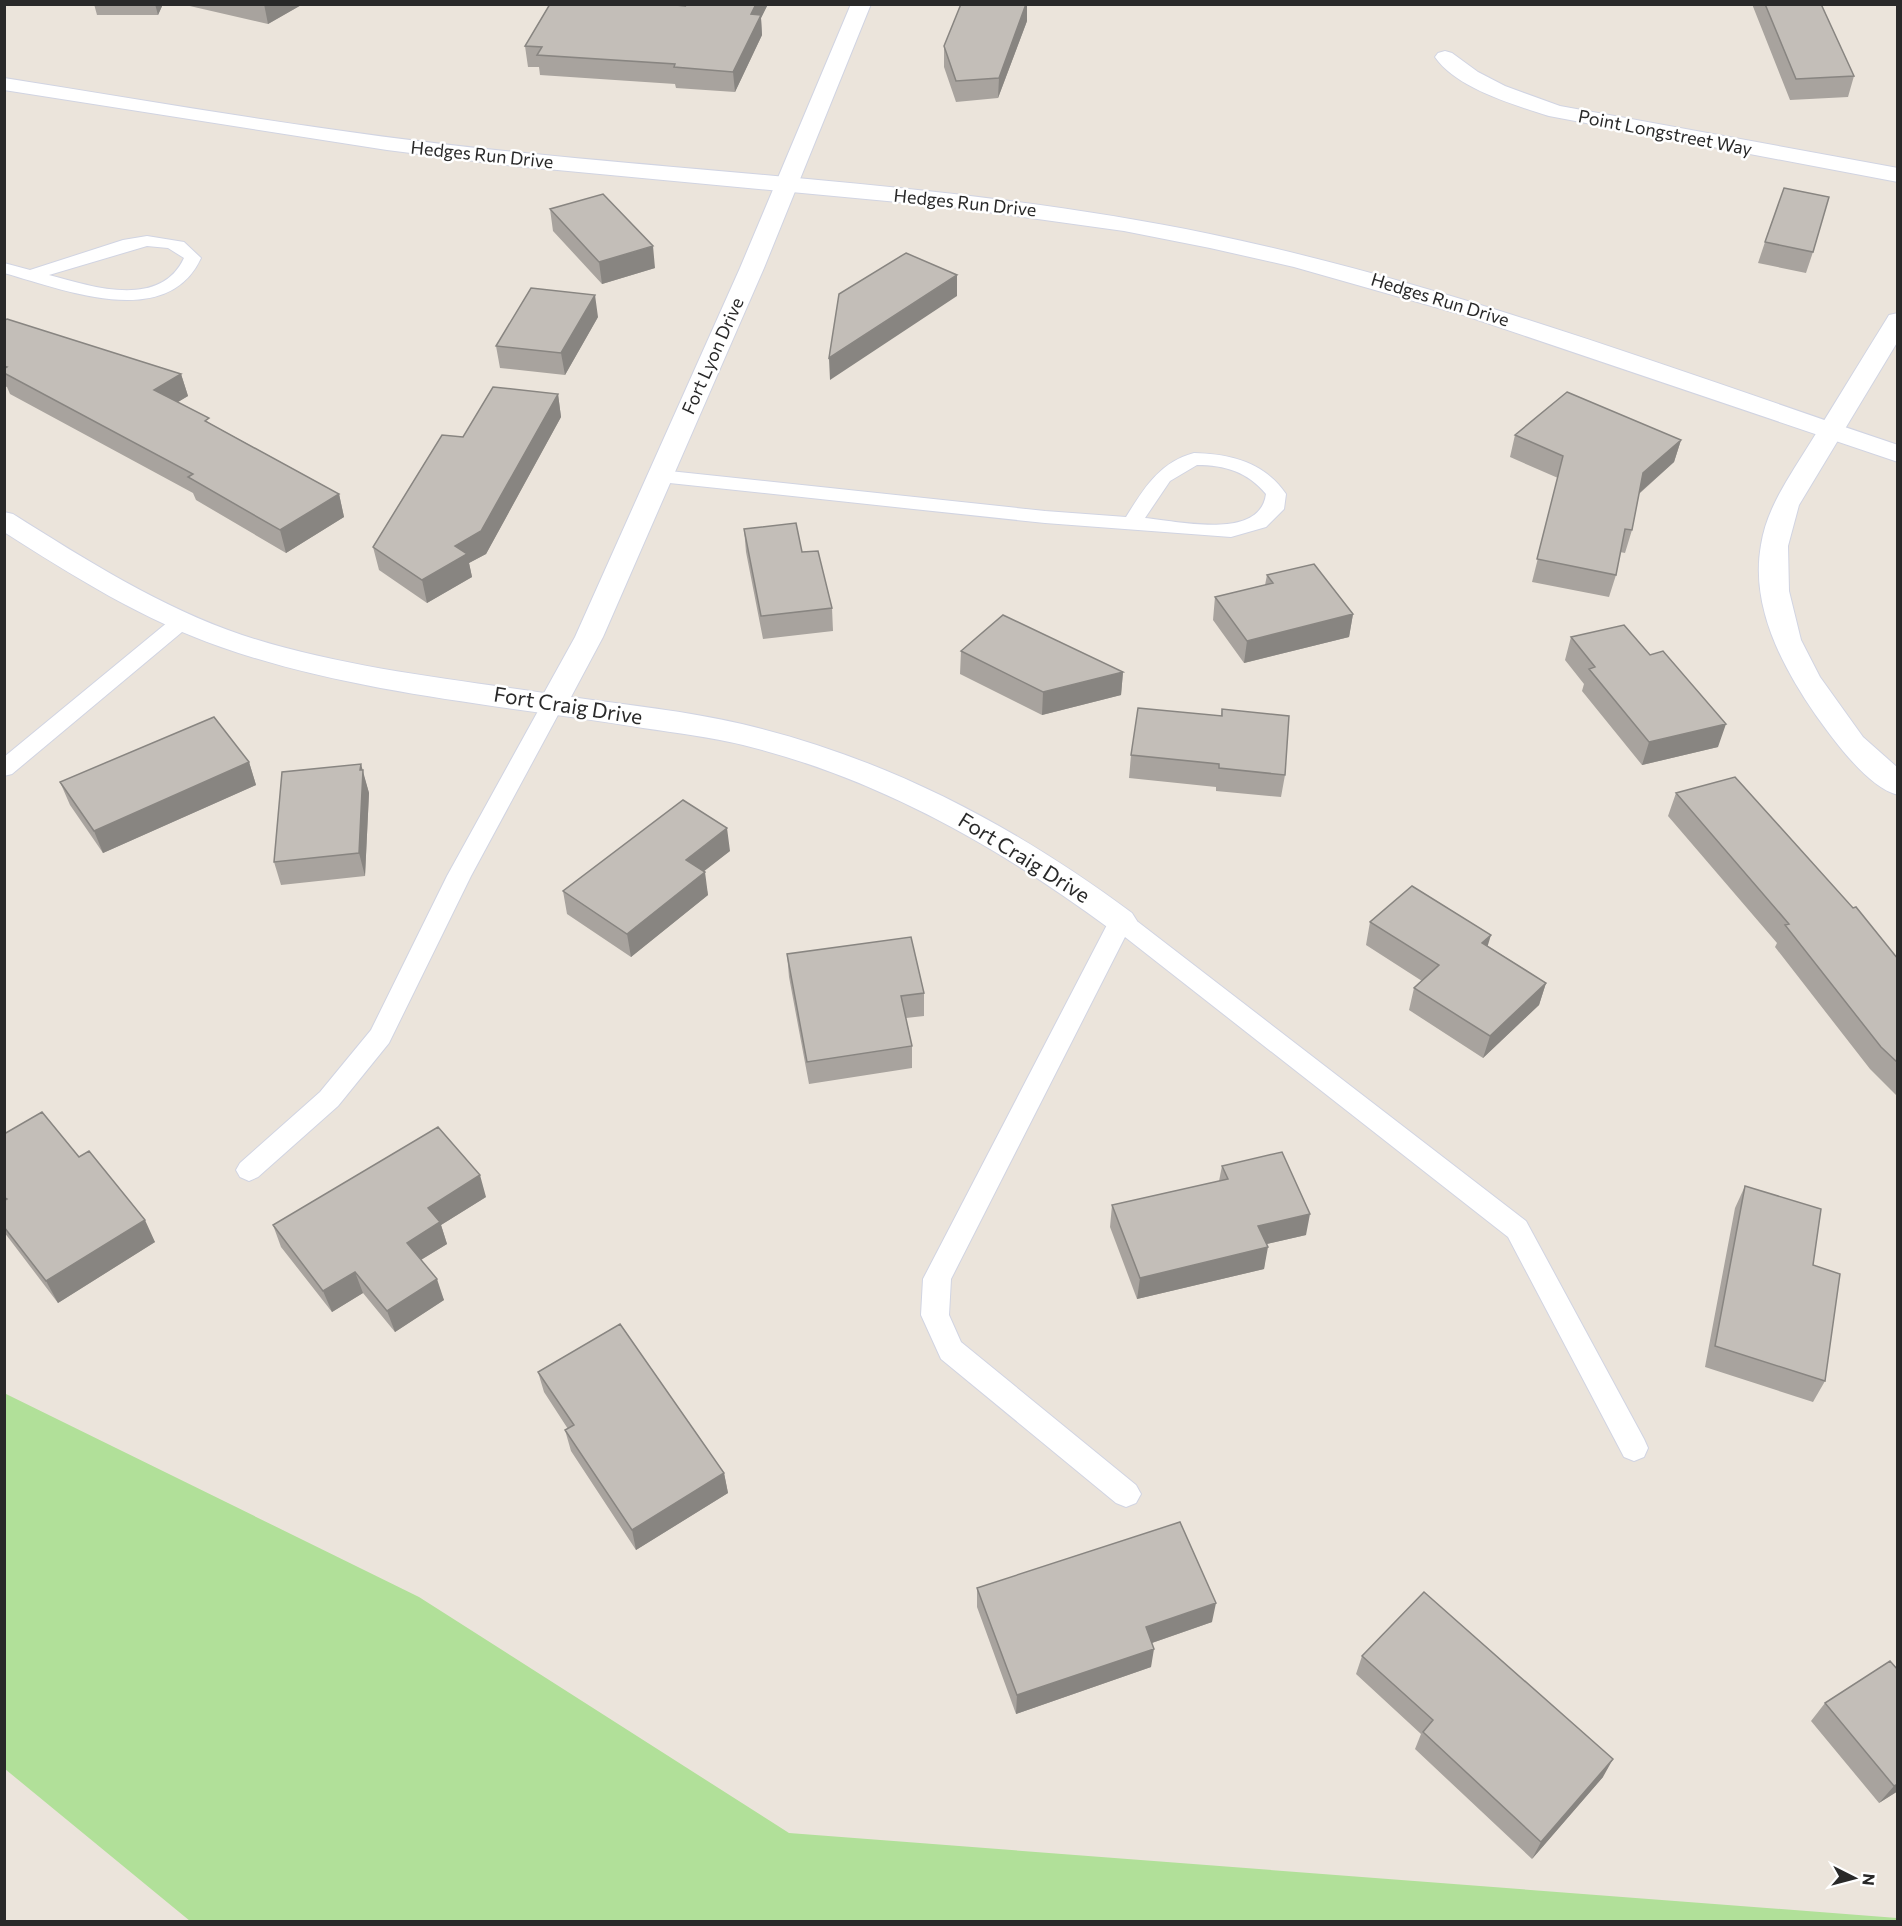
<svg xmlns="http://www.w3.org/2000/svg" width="1902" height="1926" font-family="Commissioner,sans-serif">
	<rect width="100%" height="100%" fill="#ebe4db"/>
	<path fill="#b1e099" d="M 4,1393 L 419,1597 L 789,1833 L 1897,1918 L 1897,1921 L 190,1921 L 5,1769 Z"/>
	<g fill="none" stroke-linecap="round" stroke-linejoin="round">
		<defs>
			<path id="service" d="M 147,236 L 184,242 L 201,258 C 167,332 62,289 4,273 L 4,263 L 30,270 L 123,240 ZM 147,246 L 168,248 L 184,258 C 160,310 90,286 49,275 Z
				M 1194,453 C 1231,454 1264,462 1286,494 L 1284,509 L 1266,527 L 1231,537 L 1045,523 L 660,482 L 650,476 L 660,470 L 1045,511 L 1126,517 C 1144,488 1160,462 1194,453 ZM 1197,465 C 1225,465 1248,472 1266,494 C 1260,541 1178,521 1145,518 L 1170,481 Z
				M 181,615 L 188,617 L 191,622 L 188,627 L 12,774 L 4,776 L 4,757 L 174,617 Z
				M 554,695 L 562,697 L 565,702 L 471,876 L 389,1043 L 338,1106 L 258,1177 L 249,1181 L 240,1177 L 236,1170 L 240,1163 L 320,1092 L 371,1030 L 447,876 L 543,702 L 546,697 Z
				M 1121,912 L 1129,915 L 1526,1221 L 1644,1439 L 1648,1448 L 1644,1457 L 1634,1461 L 1624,1457 L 1508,1237 L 1125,937 L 951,1279 L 949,1315 L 961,1342 L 1136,1485 L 1141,1494 L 1136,1503 L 1126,1507 L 1116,1503 L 941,1359 L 921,1315 L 923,1279 L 1109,921 L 1113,915 Z"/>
			<path id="minor" d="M 851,4 L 871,4 L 764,268 L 603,637 L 571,697 C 628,705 686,711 742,724 C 887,758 1013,825 1132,913 L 1137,921 L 1132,929 L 1121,933 L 1110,929 C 999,847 878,778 743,745 C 711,737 677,733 643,728 C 503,705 355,694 221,647 C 143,620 73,576 4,532 L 4,512 L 13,514 C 86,560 160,607 242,635 C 339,667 444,678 544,693 L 575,637 L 740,268 Z
				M 1445,51 L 1452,53 L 1478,72 L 1505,86 L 1560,106 L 1898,168 L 1898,182 L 1549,116 C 1514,105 1456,88 1435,57 L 1438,53 Z
				M 1898,313 L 1898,341 L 1799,505 L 1788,546 L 1789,591 L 1801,640 L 1820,677 L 1863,737 L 1898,768 L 1898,795 C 1867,787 1833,739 1815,714 C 1782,666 1750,606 1761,545 C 1767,506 1792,473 1812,440 C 1837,400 1861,360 1886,320 L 1889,315 Z"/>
			<path id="tertiary" d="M 4,78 C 174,105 344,135 515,152 C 747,176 981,187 1210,234 C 1445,283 1670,368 1898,445 L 1898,462 L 1463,315 L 1294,267 L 1210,248 L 1124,231 L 951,207 L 515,166 L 387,150 L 4,90 Z"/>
		</defs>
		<use href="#service" stroke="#d1d4e2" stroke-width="2"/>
		<use href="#minor" stroke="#d1d4e2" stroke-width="2"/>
		<use href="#tertiary" stroke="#d1d4e2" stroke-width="2"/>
		<use href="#service" fill="#fff" fill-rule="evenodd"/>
		<use href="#minor" fill="#fff" fill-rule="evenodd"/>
		<use href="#tertiary" fill="#fff" fill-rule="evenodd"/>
	</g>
	<path fill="#a8a39e" d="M 94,4 L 163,4 L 158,15 L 97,15 Z
		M 181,4 L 303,4 L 268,24 Z
		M 550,4 L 768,4 L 761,18 L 762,35 L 735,92 L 676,88 L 675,84 L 540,75 L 539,67 L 528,67 L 525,46 Z
		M 1752,4 L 1821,4 L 1854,76 L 1848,97 L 1790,100 Z
		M 1027,21 L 998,98 L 956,102 L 944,67 L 944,46 Z
		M 550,209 L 655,268 L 602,284 L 553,231 Z
		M 1765,242 L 1813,252 L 1806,273 L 1758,263 Z
		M 598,317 L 565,375 L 500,368 L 496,346 Z
		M 4,321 L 181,374 L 188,396 L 178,402 L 211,424 L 339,494 L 344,517 L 286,553 L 196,500 L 193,493 L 10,394 L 7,387 L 4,386 Z
		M 558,394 L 561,417 L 486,554 L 469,563 L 472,577 L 427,603 L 379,570 L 373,547 L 463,437 Z
		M 1515,435 L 1681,440 L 1674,462 L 1639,494 L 1632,530 L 1625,553 L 1620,552 L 1616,575 L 1609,597 L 1532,582 L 1558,478 L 1510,457 Z
		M 744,529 L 802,552 L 832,608 L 833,631 L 763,639 L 746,552 Z
		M 1267,575 L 1353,614 L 1349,637 L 1244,663 L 1213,620 L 1215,597 L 1265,585 Z
		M 1571,637 L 1650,655 L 1718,747 L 1642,765 L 1582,691 L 1584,684 L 1565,660 Z
		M 961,651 L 1123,672 L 1121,695 L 1042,715 L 960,674 Z
		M 1222,709 L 1285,775 L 1281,797 L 1216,791 L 1216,787 L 1129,778 L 1131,755 L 1221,716 Z
		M 249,762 L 256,785 L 103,853 L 70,805 L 60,782 Z
		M 362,770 L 369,793 L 365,876 L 281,885 L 274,862 Z
		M 1676,793 L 1898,959 L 1898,1097 L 1870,1069 L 1775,947 L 1777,943 L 1668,816 Z
		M 730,851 L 703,871 L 708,895 L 631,957 L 567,914 L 563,891 Z
		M 1370,922 L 1488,946 L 1546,983 L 1539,1005 L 1483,1058 L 1409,1010 L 1414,988 L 1422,981 L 1366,945 Z
		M 787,954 L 924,993 L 924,1016 L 906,1018 L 912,1046 L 912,1068 L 809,1084 L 789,977 Z
		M 4,1134 L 79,1157 L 155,1242 L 58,1303 L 4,1232 Z
		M 1222,1166 L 1306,1235 L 1267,1244 L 1264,1269 L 1137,1299 L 1110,1227 L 1112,1205 L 1219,1181 Z
		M 1745,1186 L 1813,1265 L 1825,1381 L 1813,1402 L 1705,1367 L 1735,1208 Z
		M 486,1197 L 441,1225 L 447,1244 L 421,1260 L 444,1300 L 395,1332 L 363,1293 L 332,1312 L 281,1247 L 273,1225 Z
		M 538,1372 L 724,1473 L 728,1493 L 636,1550 L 571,1451 L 565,1430 L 568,1429 L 544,1392 Z
		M 977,1588 L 1212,1622 L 1152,1643 L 1151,1667 L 1016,1714 L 977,1607 Z
		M 1362,1656 L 1603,1777 L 1532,1859 L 1415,1749 L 1421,1734 L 1356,1674 Z
		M 1898,1670 L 1898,1791 L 1879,1803 L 1811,1721 L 1825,1703 Z"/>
	<path fill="#888581" d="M 155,4 L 163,4 L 158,15 Z
		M 264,4 L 303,4 L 268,24 Z
		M 756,4 L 768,4 L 761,18 L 762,35 L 735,92 L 733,72 L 751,14 Z
		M 1026,4 L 1027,4 L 1027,21 L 998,98 L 999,78 Z
		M 653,246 L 655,268 L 602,284 L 599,262 Z
		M 957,275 L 957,296 L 830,380 L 829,358 Z
		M 595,295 L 598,317 L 565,375 L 561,353 Z
		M 181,374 L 188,396 L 161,412 L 154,390 Z
		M 558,394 L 561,417 L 486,554 L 469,563 L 472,577 L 427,603 L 422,580 L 455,546 Z
		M 1681,440 L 1674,462 L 1636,496 L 1643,473 Z
		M 339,494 L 344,517 L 286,553 L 280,530 Z
		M 1353,614 L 1349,637 L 1244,663 L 1247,641 Z
		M 1123,672 L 1121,695 L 1042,715 L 1043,692 Z
		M 1726,724 L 1718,747 L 1642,765 L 1649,742 Z
		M 249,762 L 256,785 L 103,853 L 94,831 Z
		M 361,764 L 369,793 L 365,876 L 359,853 Z
		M 727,828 L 730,851 L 689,883 L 686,860 Z
		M 705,872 L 708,895 L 631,957 L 627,934 Z
		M 1491,935 L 1484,958 L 1482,943 Z
		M 1546,983 L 1539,1005 L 1483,1058 L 1490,1036 Z
		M 480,1175 L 486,1197 L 441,1225 L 447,1244 L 414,1264 L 407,1243 L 428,1208 Z
		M 1310,1214 L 1306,1235 L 1254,1247 L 1258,1226 Z
		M 145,1220 L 155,1242 L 58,1303 L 46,1281 Z
		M 1268,1247 L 1264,1269 L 1137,1299 L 1140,1278 Z
		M 355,1272 L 363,1293 L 332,1312 L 323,1291 Z
		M 437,1279 L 444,1300 L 395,1332 L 387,1311 Z
		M 724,1473 L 728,1493 L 636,1550 L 632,1530 Z
		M 1216,1603 L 1212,1622 L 1143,1646 L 1146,1627 Z
		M 1154,1649 L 1151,1667 L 1016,1714 L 1017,1695 Z
		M 1613,1759 L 1603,1777 L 1532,1859 L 1541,1842 Z
		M 1898,1784 L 1898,1791 L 1879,1803 L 1894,1786 Z"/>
	<path fill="#c3beb8" stroke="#888581" stroke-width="1.5" d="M 550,4 L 665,4 L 686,6 L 683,4 L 756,4 L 751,14 L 761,15 L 733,72 L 674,67 L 675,64 L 537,55 L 542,47 L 525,46 Z
		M 961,4 L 1026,4 L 999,78 L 956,81 L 944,46 Z
		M 1765,4 L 1821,4 L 1854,76 L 1796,79 Z
		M 1784,188 L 1829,197 L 1813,252 L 1765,242 Z
		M 603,194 L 653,246 L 599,262 L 550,209 Z
		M 906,253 L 957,275 L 829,358 L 839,294 Z
		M 531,288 L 595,295 L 561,353 L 496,346 Z
		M 7,319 L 181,374 L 154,390 L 209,418 L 205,421 L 339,494 L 280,530 L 188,477 L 193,474 L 4,373 L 4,369 L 7,367 L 4,366 L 4,321 Z
		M 493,387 L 558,394 L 481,531 L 455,546 L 467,554 L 422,580 L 373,547 L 442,435 L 463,437 Z
		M 1567,392 L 1681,440 L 1643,473 L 1632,530 L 1625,529 L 1616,575 L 1537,559 L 1563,456 L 1515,435 Z
		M 796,523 L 802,552 L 818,551 L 832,608 L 761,616 L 744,529 Z
		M 1314,564 L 1353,614 L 1247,641 L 1215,597 L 1273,583 L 1267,575 Z
		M 1003,615 L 1123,672 L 1043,692 L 961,651 Z
		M 1624,625 L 1650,655 L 1663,651 L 1726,724 L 1649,742 L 1589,669 L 1595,667 L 1571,637 Z
		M 1138,708 L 1222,716 L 1222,709 L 1289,716 L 1285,775 L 1219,768 L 1219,764 L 1131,755 Z
		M 214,717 L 249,762 L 94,831 L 60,782 Z
		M 361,764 L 360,770 L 363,770 L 359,853 L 274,862 L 282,772 Z
		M 1735,777 L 1853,908 L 1856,907 L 1898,959 L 1898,1063 L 1881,1047 L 1785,925 L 1789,924 L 1676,793 Z
		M 683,800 L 727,828 L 686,860 L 705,872 L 627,934 L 563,891 Z
		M 1412,886 L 1491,935 L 1482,943 L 1546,983 L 1490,1036 L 1414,988 L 1439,965 L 1370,922 Z
		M 911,937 L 924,993 L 901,996 L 912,1046 L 807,1062 L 787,954 Z
		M 42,1112 L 79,1157 L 89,1151 L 145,1220 L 46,1281 L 4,1227 L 4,1201 L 7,1199 L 4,1197 L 4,1134 Z
		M 438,1127 L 480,1175 L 428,1208 L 440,1222 L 407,1243 L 437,1279 L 387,1311 L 355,1272 L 323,1291 L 273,1225 Z
		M 1282,1152 L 1310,1214 L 1258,1226 L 1268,1247 L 1140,1278 L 1112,1205 L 1228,1179 L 1222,1166 Z
		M 1745,1186 L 1821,1209 L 1813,1265 L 1840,1274 L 1825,1381 L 1715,1346 Z
		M 620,1324 L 724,1473 L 632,1530 L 565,1430 L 574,1425 L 538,1372 Z
		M 1180,1522 L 1216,1603 L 1146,1627 L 1154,1649 L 1017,1695 L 977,1588 Z
		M 1424,1592 L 1613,1759 L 1541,1842 L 1423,1732 L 1433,1720 L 1362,1656 Z
		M 1890,1661 L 1898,1670 L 1898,1784 L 1894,1786 L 1825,1703 Z"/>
	<g text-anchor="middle" stroke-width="5" stroke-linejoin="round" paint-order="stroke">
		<g font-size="18" fill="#292929" stroke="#fff">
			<text transform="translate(1665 133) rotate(11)" y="6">Point Longstreet Way</text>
			<text transform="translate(482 155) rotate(6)" y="6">Hedges Run Drive</text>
			<text transform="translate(965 203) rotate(6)" y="6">Hedges Run Drive</text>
			<text transform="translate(1440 300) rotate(17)" y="6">Hedges Run Drive</text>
			<text transform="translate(713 356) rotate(-66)" y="6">Fort Lyon Drive</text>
		</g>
		<g font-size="21" fill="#292929" stroke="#fff">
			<text transform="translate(568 706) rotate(9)" y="7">Fort Craig Drive</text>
			<text transform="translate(1024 858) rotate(32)" y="7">Fort Craig Drive</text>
		</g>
	</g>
	<rect width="1902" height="1926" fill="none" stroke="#292929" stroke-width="12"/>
	<g transform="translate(1854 1878) rotate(96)" stroke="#ffffff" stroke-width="4.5" paint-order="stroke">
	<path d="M0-4.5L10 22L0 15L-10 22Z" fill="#292929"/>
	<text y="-9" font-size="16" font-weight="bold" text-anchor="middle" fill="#292929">N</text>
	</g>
</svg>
